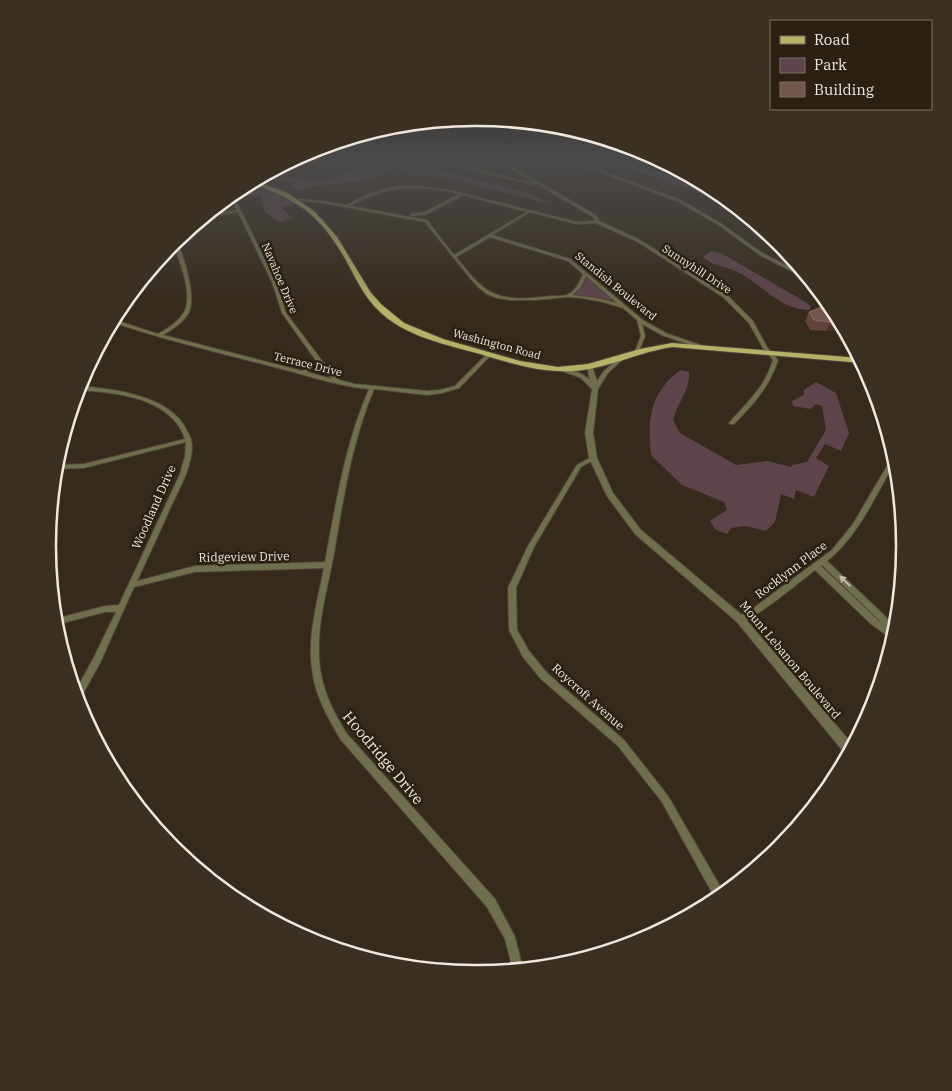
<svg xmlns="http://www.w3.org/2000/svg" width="952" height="1091" font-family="'IBM Plex Serif',serif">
	<rect width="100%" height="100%" fill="#352a1b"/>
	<path fill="#5d454b" d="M 371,158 L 408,158 L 440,170 L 528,193 L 552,205 L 450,178 L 410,175 L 394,166 L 374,180 L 313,186 L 299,191 L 289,185 L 295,183 L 294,182 L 274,180 L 274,178 C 289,176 303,179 318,180 C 335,181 355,168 370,161 Z
		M 621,164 L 699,181 L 714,189 L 733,205 L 722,204 L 693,190 L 621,166 Z
		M 247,184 L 275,193 L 297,204 L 281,208 L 293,218 L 280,222 L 265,212 L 261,195 L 225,199 L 247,193 L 244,191 L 235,192 Z
		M 711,251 L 721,253 L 807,303 L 811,307 L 809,310 C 776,309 763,283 735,271 C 724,266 711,265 703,257 Z
		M 587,276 L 615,301 L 571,295 L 583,286 Z
		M 680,370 L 689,372 C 691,389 677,403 673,420 L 680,433 L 736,465 L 767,461 L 791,467 L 792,465 L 807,462 L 826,430 L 822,406 L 816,404 L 810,409 L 793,406 L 792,401 L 804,395 L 804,390 L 816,382 L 836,393 L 849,433 L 841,451 L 825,444 L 816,458 L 829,466 L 814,497 L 796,490 L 794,499 L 781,494 L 775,522 L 766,531 L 746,526 L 731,528 L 727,534 L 716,530 L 710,521 L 727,510 L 724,502 L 682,485 L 651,455 C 647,418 650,394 680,370 Z"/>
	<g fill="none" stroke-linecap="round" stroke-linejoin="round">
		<defs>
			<path id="minor" d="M 435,158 L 439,158 L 459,165 L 537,184 L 535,185 L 457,167 Z
				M 483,158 L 487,158 L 511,166 L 596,215 L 599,221 L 640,240 L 727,295 L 753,321 L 767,347 L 778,360 C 770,386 753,405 734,424 L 730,424 L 729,423 C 748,401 764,389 773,360 L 763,348 L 749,323 L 723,297 L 638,242 L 596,223 L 577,224 L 530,212 L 492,235 L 570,259 L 644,321 L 668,334 L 701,345 L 701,347 L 697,347 L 664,336 L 642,324 L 645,336 L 639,351 L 635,352 L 635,351 L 641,336 L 637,320 L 623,308 L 603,302 L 582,298 L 568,297 L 534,300 L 510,300 L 497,298 L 487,294 L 478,287 L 471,279 L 425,222 L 323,203 L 297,200 L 299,199 L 323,201 L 347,205 L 365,195 L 383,189 L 402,186 L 419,186 L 454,191 L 577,222 L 595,221 L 593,217 L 509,168 ZM 402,188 C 421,188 440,189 459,194 L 425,212 L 411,214 L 412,216 L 427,214 L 463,195 L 527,212 L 454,255 L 427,220 L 350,206 C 368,197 382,191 402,188 ZM 490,237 L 568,261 L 583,274 C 580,282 576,291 567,295 C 563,296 556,296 552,296 C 532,298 510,302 491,292 C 477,285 466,269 456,257 ZM 586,276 L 617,303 L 596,298 L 572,295 L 581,287 Z
				M 562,158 L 566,158 L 681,200 L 722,224 L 762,253 L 806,275 L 809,279 L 807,279 L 760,255 L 720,226 L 679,202 Z
				M 635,158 C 646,158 660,160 670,166 Z
				M 233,198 L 235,199 L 276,282 L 286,313 L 322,361 L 339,380 L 355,384 L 427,391 L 440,390 L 455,386 L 487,354 L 491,355 L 459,388 L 442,393 L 427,395 L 374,389 C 351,444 343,501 333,559 C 326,594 315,632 320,668 C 323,692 334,713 347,734 L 495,899 L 515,937 L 523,969 L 513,970 L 505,939 L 487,907 L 341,740 C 329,720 317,699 313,676 C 306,641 317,603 324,568 L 195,572 L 134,587 L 100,663 L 79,701 L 78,701 L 75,692 L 94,657 L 116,612 L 105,612 L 55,625 L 55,619 L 105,606 L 119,605 L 180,474 L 185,456 L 186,442 L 84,468 L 55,469 L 55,465 L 84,464 L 185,439 C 183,434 181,429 178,425 C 157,396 111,392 78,390 L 79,386 C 114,389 171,395 187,431 C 190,436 192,440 192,446 C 192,468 178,491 169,511 C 159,534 148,557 137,581 L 195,566 L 325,562 C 336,503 345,444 369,389 C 336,386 303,374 270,366 C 217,352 164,340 112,322 L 113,320 L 115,320 L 158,334 C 167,329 177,323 183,314 C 195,296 179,261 173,242 L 176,240 C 184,255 196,296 189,312 C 184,322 173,329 163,335 L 302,371 L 317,362 L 282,313 L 272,282 L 238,212 L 204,217 L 207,215 L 237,210 L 231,199 ZM 319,364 L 332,379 L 307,372 Z
				M 894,454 L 896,460 C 877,493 857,538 827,561 L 885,616 L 896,630 L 893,640 L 871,624 L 815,570 C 802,580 754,620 741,622 C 740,622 739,622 737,621 L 736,619 L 737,617 L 751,610 L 832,550 L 853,524 ZM 822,565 L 879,620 L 881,623 L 821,566 Z
				M 593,456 L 595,457 L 596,458 L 595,459 L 581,467 L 534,547 L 516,588 L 517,630 L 529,651 L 547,673 L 624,740 L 668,796 L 724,893 L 716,900 L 662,802 L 618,746 L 541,679 L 523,657 L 509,630 L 508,588 L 528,546 L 577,465 Z"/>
			<path id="tertiary" d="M 621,356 L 624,358 L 608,373 L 598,389 L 593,433 L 597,458 L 613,493 L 641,530 L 743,616 L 853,745 L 847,756 L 737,622 L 635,534 L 607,496 L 589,458 L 585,433 L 592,389 L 581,378 L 557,369 L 558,368 C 567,367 583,373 590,380 L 587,367 L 592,366 L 597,381 L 604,371 Z"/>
			<path id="primary" d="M 254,181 L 288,193 L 315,212 L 337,237 L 371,293 L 382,305 L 404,323 L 443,339 L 520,361 L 558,367 L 588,364 L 640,349 L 672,343 L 860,358 L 862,363 L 672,347 C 638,352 607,369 573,371 C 541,373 510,363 480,354 C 441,343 396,335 370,301 C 359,287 352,270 343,255 C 317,211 296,200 250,183 Z"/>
		</defs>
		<use href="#minor" stroke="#4f4536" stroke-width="2"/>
		<use href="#tertiary" stroke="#4f4536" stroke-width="2"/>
		<use href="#primary" stroke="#4f4536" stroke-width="2"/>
		<use href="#minor" fill="#6f6f4d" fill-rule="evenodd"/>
		<use href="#tertiary" fill="#6f6f4d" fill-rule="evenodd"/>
		<use href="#primary" fill="#b3b269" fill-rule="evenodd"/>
	</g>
	<path fill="#64443a" d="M 824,306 L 844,328 L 826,331 L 810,330 L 805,321 L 809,312 Z"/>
	<path fill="#4b3226" d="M 305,158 L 324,158 L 315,160 L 316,163 L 308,164 L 309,165 L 269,173 L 291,161 Z
		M 839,320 L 844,328 L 826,331 L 831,322 Z"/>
	<path fill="#73564c" stroke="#866d63" d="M 296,158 L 305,158 L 291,161 Z
		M 824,306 L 834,311 L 839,320 L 831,322 L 814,320 L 809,312 Z"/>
	<defs><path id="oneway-solid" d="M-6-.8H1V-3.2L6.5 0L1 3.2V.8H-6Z" transform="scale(1.25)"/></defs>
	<use fill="#c3beac" href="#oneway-solid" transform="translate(845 581) rotate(-136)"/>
	<linearGradient id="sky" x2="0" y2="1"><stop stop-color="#1d170f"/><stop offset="0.51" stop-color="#4b4a4a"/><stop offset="1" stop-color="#4b4a4a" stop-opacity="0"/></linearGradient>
	<rect width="952" height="311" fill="url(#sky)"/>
	<g text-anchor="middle" stroke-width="5" stroke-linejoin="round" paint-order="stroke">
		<g font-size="11" fill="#f0e8df" stroke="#2b2012">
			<text transform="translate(697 269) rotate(33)" y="4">Sunnyhill Drive</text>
			<text transform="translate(280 278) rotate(67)" y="4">Navahoe Drive</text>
			<text transform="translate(616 286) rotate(39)" y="4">Standish Boulevard</text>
			<text transform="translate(497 344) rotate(15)" y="4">Washington Road</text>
			<text transform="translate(308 364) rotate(14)" y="4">Terrace Drive</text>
		</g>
		<g font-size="12" fill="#f0e8df" stroke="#2b2012">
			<text transform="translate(154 507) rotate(-66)" y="4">Woodland Drive</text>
			<text transform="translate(244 557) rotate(-1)" y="4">Ridgeview Drive</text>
			<text transform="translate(791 570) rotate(-37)" y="4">Rocklynn Place</text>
			<text transform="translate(790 660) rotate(50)" y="4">Mount Lebanon Boulevard</text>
			<text transform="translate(588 697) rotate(42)" y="4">Roycroft Avenue</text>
		</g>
		<g font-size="15" fill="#f0e8df" stroke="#2b2012">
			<text transform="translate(383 758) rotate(50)" y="5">Hoodridge Drive</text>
		</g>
	</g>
	<path d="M0 0H952V1091H0ZM475 126H477A419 419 0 0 1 896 545V546A419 419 0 0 1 477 965H475A419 419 0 0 1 56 546V545A419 419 0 0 1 475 126Z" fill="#3b3022" fill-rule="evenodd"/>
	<path fill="none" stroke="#f0e8df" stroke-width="2.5" d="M475 126H477A419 419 0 0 1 896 545V546A419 419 0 0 1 477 965H475A419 419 0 0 1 56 546V545A419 419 0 0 1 475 126Z"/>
	<rect x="770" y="20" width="162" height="90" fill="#2b2012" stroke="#7a7064"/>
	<rect x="780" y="36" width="25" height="8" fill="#b3b269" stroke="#7a7064"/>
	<text x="814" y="45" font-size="15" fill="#f0e8df">Road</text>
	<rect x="780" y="58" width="25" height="15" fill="#5d454b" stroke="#7a7064"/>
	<text x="814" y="70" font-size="15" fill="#f0e8df">Park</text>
	<rect x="780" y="82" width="25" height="15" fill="#73564c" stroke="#7a7064"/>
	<text x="814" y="95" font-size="15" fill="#f0e8df">Building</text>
</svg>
